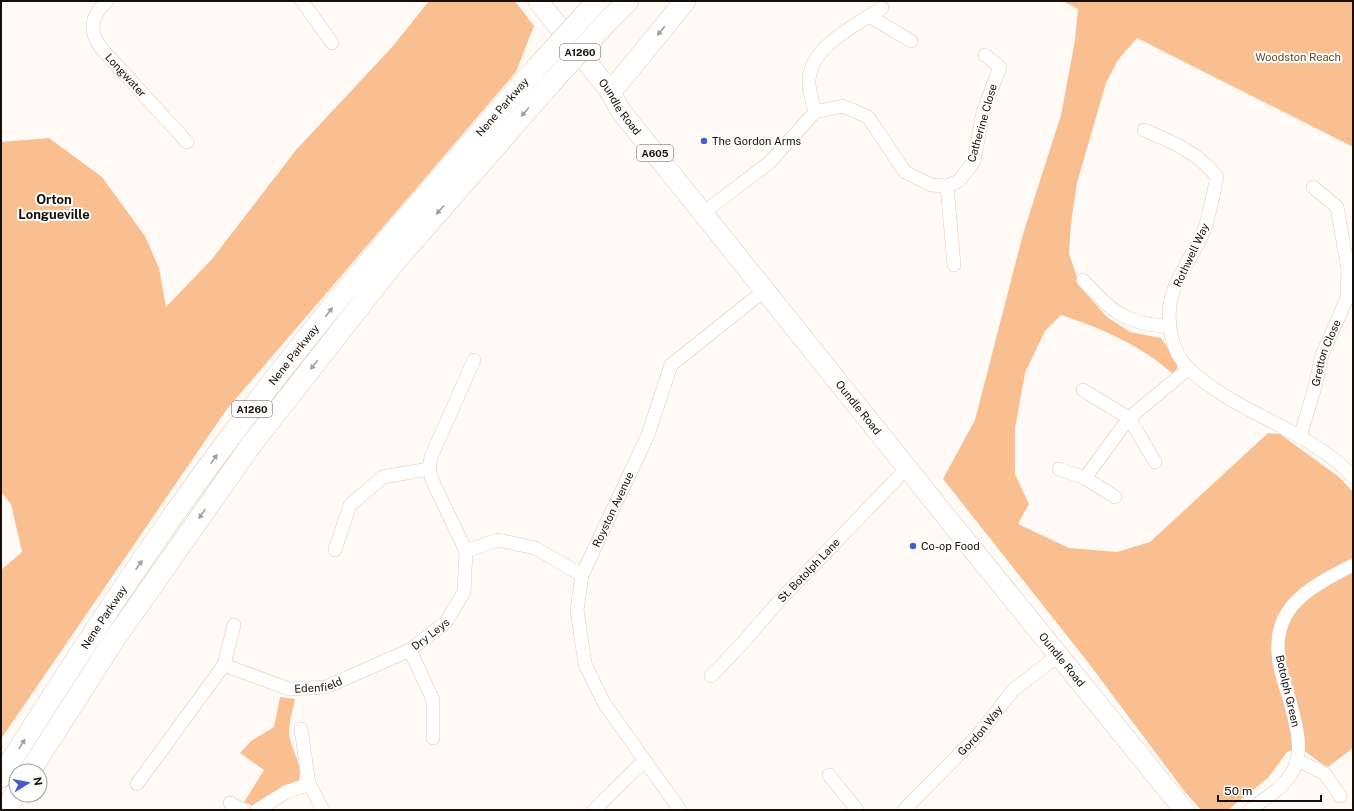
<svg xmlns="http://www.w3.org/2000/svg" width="1354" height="811" font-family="'Public Sans',sans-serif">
	<rect width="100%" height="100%" fill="#fffaf6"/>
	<path fill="#f9bf90" d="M 429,1 L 515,1 L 534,26 L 516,72 L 227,409 L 1,739 L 1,570 L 22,552 L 11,504 L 1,492 L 1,142 L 49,138 L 102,177 L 145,236 L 159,268 L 166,307 L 212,259 L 296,150 L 393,46 Z
		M 1063,1 L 1353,1 L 1353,147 L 1137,38 L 1118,60 L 1106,83 L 1077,183 L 1071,223 L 1069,254 L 1081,288 L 1107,317 L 1130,332 L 1161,338 L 1177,361 L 1177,370 L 1172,373 C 1140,345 1101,328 1061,315 L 1045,331 L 1025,373 L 1015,429 L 1015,474 L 1029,504 L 1018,524 L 1069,548 L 1117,552 L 1150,542 L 1268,433 L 1280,434 L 1339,477 L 1353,492 L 1353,748 L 1328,767 C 1315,761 1311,753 1298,748 L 1287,752 L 1269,777 L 1228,810 L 1201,810 L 1185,792 L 1087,661 L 943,479 L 975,420 L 1023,234 L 1061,115 L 1075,40 L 1078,9 Z
		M 280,697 L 295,699 C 293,709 289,722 289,733 C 290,749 303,761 299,782 L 253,806 L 244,802 L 264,770 L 240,753 L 251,741 L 274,727 Z"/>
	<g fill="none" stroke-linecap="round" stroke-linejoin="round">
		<defs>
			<g id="minor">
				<path id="s1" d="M 107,1 C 91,16 88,30 101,48 L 187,142"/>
				<path d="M 302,1 L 332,43"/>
				<path d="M 869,16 L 911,41"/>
				<path d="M 815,112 L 843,106 L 868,117 L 905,172 L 931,185 L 947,186 L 959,181 L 974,161 L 983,112 L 1000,67 L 985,55"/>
				<path d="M 1144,130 C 1171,141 1199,153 1217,177 C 1213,195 1210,214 1204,230 C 1194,256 1175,276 1170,304 C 1167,326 1172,353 1189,369 C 1234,412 1310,430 1353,477"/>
				<path d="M 947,186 L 954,265"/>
				<path d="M 1313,187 L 1337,207 L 1348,269"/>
				<path d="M 703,213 L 770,162 L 815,112 C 813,103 810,94 809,85 C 807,47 855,26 882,8"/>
				<path d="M 1083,280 C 1110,310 1126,325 1168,326"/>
				<path d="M 1083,390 L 1129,418 L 1155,462"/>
				<path id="s2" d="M 1300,437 L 1315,387 L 1322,355 L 1347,298 L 1348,269 L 1353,271"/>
				<path d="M 1059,469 L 1085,478 L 1115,497"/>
				<path d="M 1085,478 L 1129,418 L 1188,369"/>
				<path d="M 335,550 L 350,505 L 383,477 L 429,469"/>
				<path d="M 466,551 L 498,540 L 535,548 L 582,575"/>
				<path d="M 410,650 L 433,700 L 433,738"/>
				<path id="s3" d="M 224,665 L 289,689 L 326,687 L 410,650 L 446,622 L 464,592 L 466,551 L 432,480 L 429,469 L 431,457 L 474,360"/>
				<path id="s4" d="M 711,676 L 739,647 L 780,600 L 908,467"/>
				<path d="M 301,729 L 309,784"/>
				<path d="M 1297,760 L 1325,774 L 1340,796"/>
				<path d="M 829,775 L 857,810"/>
				<path d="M 137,784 L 224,665 L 234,625"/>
				<path d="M 230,803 L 243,810"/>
				<path d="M 257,810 L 286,792 L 309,784 L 323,810"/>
				<path d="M 594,810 L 644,761"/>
				<path id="s5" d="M 680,810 L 604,703 L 585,664 L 577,610 L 582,575 L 648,435 L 671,365 L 765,290"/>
				<path id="s6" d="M 904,810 L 979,734 L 1013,690 L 1059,655"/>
				<path d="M 1250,810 C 1267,797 1292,783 1297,760 C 1301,744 1296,725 1292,709 C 1289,696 1284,684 1281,671 C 1266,610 1306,589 1353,565"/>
			</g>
			<g id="primary">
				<path id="s7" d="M 538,1 L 610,91 L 620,110 L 944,514 L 1184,810"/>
			</g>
			<g id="trunk">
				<path d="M 608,21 L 628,1"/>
				<path d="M 610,91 L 619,82 L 685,1"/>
				<path d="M 30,771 L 114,640 L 251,445 L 393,264 L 551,83"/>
				<path id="s8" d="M 1,777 C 75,660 150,543 234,432 C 329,305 433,186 537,67"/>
				<path d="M 5,810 L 16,793"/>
			</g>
		</defs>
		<use href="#minor" stroke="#e2c9b5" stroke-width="14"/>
		<use href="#primary" stroke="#e2c9b5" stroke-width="21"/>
		<use href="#trunk" stroke="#e2c9b5" stroke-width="22"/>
		<use href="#minor" stroke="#fff" stroke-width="13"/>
		<use href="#primary" stroke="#fff" stroke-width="20"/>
		<use href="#trunk" stroke="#fff" stroke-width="21"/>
		<defs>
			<path id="trunk-bridge" d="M 537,67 L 593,6
				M 551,83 L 608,21"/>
		</defs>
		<use href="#trunk-bridge" stroke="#e2c9b5" stroke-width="22" stroke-linecap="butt"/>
		<use href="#trunk-bridge" stroke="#fff" stroke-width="21"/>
	</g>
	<defs><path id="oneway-solid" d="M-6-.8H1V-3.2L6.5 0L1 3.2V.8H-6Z"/></defs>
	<g fill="#a29f9c">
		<use href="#oneway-solid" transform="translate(661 31) rotate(129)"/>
		<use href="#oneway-solid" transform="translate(525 112) rotate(131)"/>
		<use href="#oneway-solid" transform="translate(440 210) rotate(131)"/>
		<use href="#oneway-solid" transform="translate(329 312) rotate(-52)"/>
		<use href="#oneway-solid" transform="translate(314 365) rotate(128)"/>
		<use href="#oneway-solid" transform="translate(214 459) rotate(-55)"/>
		<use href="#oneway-solid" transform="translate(202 514) rotate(125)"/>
		<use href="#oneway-solid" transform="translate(139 565) rotate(-55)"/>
		<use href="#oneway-solid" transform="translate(22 744) rotate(-58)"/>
	</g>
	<g fill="#455cd0" stroke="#fff" stroke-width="1.5">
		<circle cx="704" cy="141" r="4"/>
		<circle cx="913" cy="546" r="4"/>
	</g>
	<g text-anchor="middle" stroke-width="4" stroke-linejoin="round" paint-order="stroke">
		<g fill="#fff" stroke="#5c5651" stroke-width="1">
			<rect x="560" y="44" width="40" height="16" rx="3"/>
			<rect x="637" y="145" width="36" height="16" rx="3"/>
			<rect x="232" y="401" width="40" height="16" rx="3"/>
		</g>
		<g font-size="10" font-weight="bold" fill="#160e07">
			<text x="580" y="56">A1260</text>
			<text x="655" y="157">A605</text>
			<text x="252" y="413">A1260</text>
		</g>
		<g font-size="11" fill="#6c421c" stroke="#fff">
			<text x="1298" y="61">Woodston Reach</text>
		</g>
		<g font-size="11" fill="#160e07" stroke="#fff">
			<text dy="4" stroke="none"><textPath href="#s1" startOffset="90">Longwater</textPath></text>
			<text dy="4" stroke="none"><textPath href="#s8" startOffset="838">Nene Parkway</textPath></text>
			<text dy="4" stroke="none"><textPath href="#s7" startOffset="134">Oundle Road</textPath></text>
			<text transform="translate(982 123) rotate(-74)" y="4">Catherine Close</text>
			<text transform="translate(1191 255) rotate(-65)" y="4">Rothwell Way</text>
			<text dy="4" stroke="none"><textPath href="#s2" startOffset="88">Gretton Close</textPath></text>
			<text dy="4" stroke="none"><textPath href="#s8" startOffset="514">Nene Parkway</textPath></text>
			<text dy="4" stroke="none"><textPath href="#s7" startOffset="518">Oundle Road</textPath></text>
			<text dy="4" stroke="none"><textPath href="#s5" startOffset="337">Royston Avenue</textPath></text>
			<text dy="4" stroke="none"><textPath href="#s4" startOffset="144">St. Botolph Lane</textPath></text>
			<text dy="4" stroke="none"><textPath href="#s8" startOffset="190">Nene Parkway</textPath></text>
			<text dy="4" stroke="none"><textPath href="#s3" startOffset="224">Dry Leys</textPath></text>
			<text dy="4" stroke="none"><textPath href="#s7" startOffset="842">Oundle Road</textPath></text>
			<text dy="4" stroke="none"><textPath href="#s3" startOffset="99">Edenfield</textPath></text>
			<text transform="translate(1288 691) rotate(77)" y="4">Botolph Green</text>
			<text dy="4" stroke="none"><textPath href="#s6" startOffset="110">Gordon Way</textPath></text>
		</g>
		<g font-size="11" fill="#160e07" stroke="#fff" text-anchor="start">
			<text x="712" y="145">The Gordon Arms</text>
			<text x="921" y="550">Co-op Food</text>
		</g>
		<g font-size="13" font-weight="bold" fill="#160e07" stroke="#fff">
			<text x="54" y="204">Orton<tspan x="54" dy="15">Longueville</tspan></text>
		</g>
	</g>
	<rect width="1354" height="811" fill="none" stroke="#160e07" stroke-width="4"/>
	<g transform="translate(28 783) rotate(80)"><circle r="19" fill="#ffffff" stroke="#a29f9c"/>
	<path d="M0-3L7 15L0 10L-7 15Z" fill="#455cd0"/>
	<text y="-6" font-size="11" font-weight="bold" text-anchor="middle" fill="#160e07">N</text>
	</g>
	<path d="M1218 795v6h103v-6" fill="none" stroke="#160e07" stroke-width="2"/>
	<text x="1224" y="795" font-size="12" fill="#160e07" stroke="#ffffff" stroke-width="3" paint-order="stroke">50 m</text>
</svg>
